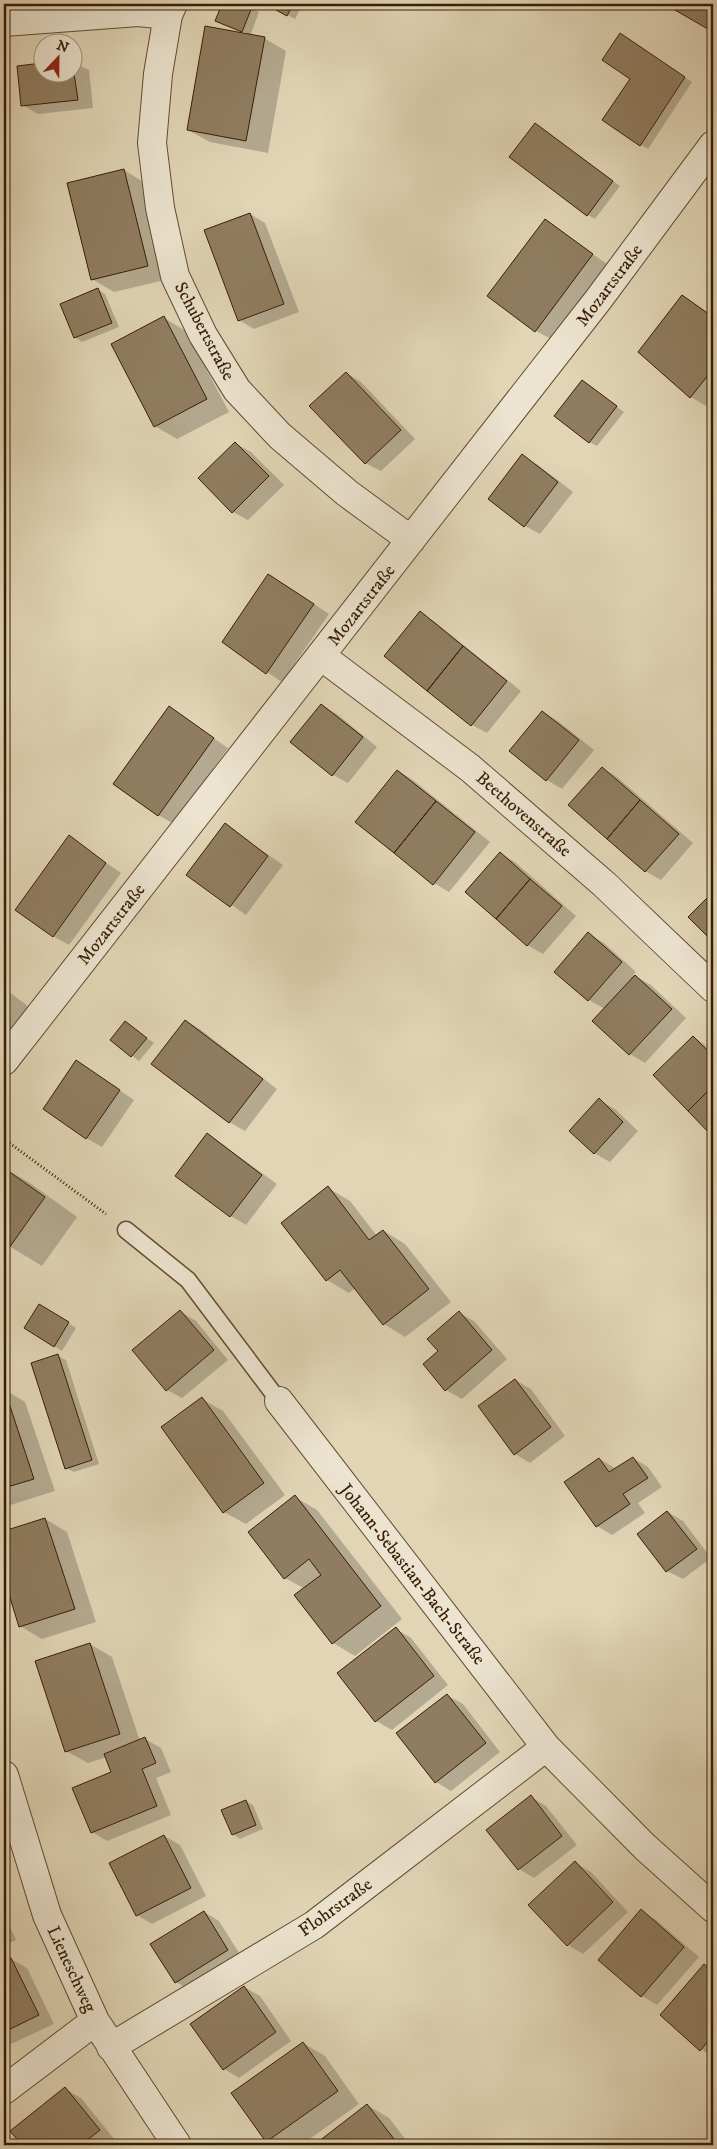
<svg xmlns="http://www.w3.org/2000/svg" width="717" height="2149" font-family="'IM FELL DW Pica',serif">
	<rect width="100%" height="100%" fill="#e1d5b6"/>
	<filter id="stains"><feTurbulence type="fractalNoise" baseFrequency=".004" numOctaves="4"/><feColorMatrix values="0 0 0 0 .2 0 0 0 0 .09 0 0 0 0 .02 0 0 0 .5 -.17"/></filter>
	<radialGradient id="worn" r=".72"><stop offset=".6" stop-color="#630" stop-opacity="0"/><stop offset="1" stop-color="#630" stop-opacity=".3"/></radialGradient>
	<path fill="#0003" d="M 223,4 L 241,4 L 259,12 L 250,36 L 264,38 L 286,51 L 268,153 L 210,142 L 188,130 L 248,34 L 217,20 Z
		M 267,4 L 303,4 L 295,19 Z
		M 670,4 L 713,4 L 713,31 L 669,5 Z
		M 628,39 L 692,82 L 648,149 L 641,145 Z
		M 72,62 L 89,70 L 93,108 L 38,114 L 22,105 L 19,67 L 42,65 L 42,72 L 72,72 Z
		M 536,125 L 620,186 L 595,219 L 588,215 Z
		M 124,170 L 145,183 L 169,279 L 114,292 L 92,279 Z
		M 250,214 L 265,223 L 299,312 L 254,329 L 239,320 Z
		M 545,221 L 607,264 L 551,339 L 536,331 Z
		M 98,290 L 105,294 L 119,327 L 82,342 L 75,337 Z
		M 683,296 L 713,317 L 713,397 L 706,406 L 691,397 L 639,352 Z
		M 164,318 L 186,331 L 229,412 L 177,439 L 155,426 Z
		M 346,373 L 361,382 L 415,439 L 381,471 L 365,463 Z
		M 582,381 L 624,412 L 597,446 L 589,442 Z
		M 235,443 L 251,452 L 284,485 L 248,520 L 233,512 Z
		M 522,456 L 538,465 L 573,492 L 540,534 L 525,526 Z
		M 284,584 L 329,614 L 282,682 L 223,642 Z
		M 420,613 L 435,622 L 521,691 L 487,733 L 472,725 Z
		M 321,705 L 337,714 L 377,747 L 348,783 L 333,775 Z
		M 169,708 L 228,748 L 174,824 L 158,815 Z
		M 543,712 L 558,721 L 594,750 L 562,789 L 547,780 Z
		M 602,768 L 617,777 L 693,843 L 661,880 L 645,871 Z
		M 398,771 L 413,780 L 490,842 L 449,892 L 434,883 Z
		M 225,825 L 283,865 L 246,915 L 188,874 Z
		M 69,837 L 121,873 L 69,945 L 53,936 Z
		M 500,853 L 515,862 L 576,916 L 543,954 L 527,945 Z
		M 588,934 L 604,943 L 636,972 L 633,975 L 651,985 L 686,1018 L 645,1063 L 630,1054 L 605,1009 L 589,1000 Z
		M 4,988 L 41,1016 L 4,1066 Z
		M 186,1021 L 201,1030 L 277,1089 L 245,1131 L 229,1122 Z
		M 126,1023 L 154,1043 L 139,1061 L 112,1040 Z
		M 694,1037 L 713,1051 L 713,1135 L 655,1075 Z
		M 77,1062 L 134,1100 L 102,1147 L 86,1138 Z
		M 599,1100 L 615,1109 L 638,1131 L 610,1162 L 594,1153 Z
		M 207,1135 L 222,1144 L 277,1184 L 246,1225 L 231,1216 L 177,1176 Z
		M 4,1168 L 30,1183 L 77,1217 L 42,1266 L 4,1243 Z
		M 328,1188 L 350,1201 L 377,1236 L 384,1231 L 405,1244 L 451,1302 L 405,1337 L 384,1324 L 355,1288 L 349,1293 L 327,1280 Z
		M 40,1305 L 76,1328 L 62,1351 L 26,1328 Z
		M 181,1312 L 196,1321 L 228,1360 L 182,1398 L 167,1390 Z
		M 459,1313 L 474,1321 L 507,1359 L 462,1399 L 446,1390 L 439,1351 Z
		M 58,1356 L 66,1360 L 99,1464 L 74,1472 L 66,1468 Z
		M 515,1380 L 531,1389 L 565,1436 L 530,1463 L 515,1454 Z
		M 4,1389 L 25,1402 L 55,1491 L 4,1507 Z
		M 202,1399 L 223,1411 L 285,1495 L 246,1524 L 224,1512 Z
		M 633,1458 L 648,1467 L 662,1487 L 638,1503 L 645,1513 L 612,1535 L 597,1526 L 600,1459 L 616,1469 Z
		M 295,1497 L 317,1510 L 402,1619 L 355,1656 L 333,1643 L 305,1589 L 285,1578 Z
		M 668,1512 L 683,1521 L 711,1558 L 683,1579 L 667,1571 Z
		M 45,1519 L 67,1532 L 96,1622 L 42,1639 L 20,1626 L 4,1574 L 4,1532 Z
		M 396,1629 L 411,1638 L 448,1685 L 392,1730 L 376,1721 Z
		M 90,1644 L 112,1657 L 140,1741 L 145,1739 L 161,1748 L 171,1772 L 156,1778 L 171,1815 L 107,1841 L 92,1832 L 113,1773 L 107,1757 L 88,1763 L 66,1751 Z
		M 447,1695 L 463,1704 L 500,1752 L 451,1791 L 436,1782 Z
		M 531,1797 L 546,1806 L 577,1845 L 534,1878 L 519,1869 L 488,1830 Z
		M 245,1801 L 253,1805 L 263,1829 L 240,1839 L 233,1834 Z
		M 164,1836 L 180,1845 L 206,1896 L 152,1924 L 137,1915 Z
		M 575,1863 L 591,1872 L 628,1912 L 583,1954 L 568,1945 Z
		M 641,1911 L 656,1920 L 699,1957 L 657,2005 L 642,1996 Z
		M 204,1912 L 219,1921 L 243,1959 L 191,1991 L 176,1982 Z
		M 4,1914 L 16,1940 L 4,1945 Z
		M 11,1959 L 27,1968 L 54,2024 L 11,2044 L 4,2040 L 4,1963 Z
		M 705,1965 L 713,1970 L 713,2057 L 701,2049 Z
		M 244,1987 L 260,1996 L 291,2041 L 239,2078 L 224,2069 Z
		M 303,2043 L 325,2056 L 359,2104 L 301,2145 L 274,2145 L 267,2141 Z
		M 65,2089 L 81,2098 L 115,2140 L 107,2145 L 23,2145 L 12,2131 Z
		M 367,2105 L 389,2118 L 410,2145 L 316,2145 Z"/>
	<path fill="#907d61" stroke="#381e05" d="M 222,4 L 244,4 L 252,7 L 242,32 L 215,21 Z
		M 265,4 L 293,4 L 287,16 Z
		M 669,4 L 713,4 L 713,32 L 668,6 Z
		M 205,26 L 265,37 L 246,141 L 187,130 Z
		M 620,33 L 685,77 L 640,146 L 602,120 L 630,79 L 602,60 Z
		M 72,60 L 78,100 L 21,106 L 17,66 L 42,63 L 42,72 L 72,72 Z
		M 535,123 L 613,181 L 587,216 L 509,157 Z
		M 124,169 L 148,266 L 91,280 L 67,183 Z
		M 250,213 L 284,304 L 238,321 L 204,230 Z
		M 545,219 L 593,254 L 535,332 L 487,296 Z
		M 98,288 L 112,323 L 74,338 L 60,304 Z
		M 682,295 L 713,317 L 713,369 L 690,398 L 638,352 Z
		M 164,316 L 207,399 L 154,427 L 111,344 Z
		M 346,372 L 401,430 L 365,464 L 309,406 Z
		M 582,380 L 617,406 L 589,443 L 554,416 Z
		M 235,442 L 269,476 L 232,513 L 198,478 Z
		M 522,454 L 558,482 L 524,527 L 488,499 Z
		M 268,574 L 314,604 L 266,674 L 222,642 Z
		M 420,611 L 463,646 L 427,691 L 384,656 Z
		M 463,646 L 507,681 L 471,726 L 427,691 Z
		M 321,704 L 363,737 L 332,776 L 290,742 Z
		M 169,706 L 214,738 L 158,816 L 113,784 Z
		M 542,711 L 579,740 L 546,781 L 509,751 Z
		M 602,767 L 640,800 L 607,839 L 568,805 Z
		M 397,770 L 436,801 L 394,853 L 355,822 Z
		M 640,800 L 679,834 L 645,872 L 607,839 Z
		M 436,801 L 475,832 L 433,885 L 394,853 Z
		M 225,823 L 268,856 L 230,907 L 186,875 Z
		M 69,835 L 106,863 L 53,937 L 15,910 Z
		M 500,852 L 530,879 L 496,919 L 465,892 Z
		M 530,879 L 562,906 L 527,946 L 496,919 Z
		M 713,892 L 713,942 L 688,917 Z
		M 588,932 L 622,962 L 588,1001 L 554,972 Z
		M 635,975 L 672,1009 L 629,1055 L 592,1021 Z
		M 4,992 L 9,997 L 4,1004 Z
		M 185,1020 L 263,1079 L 229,1123 L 151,1064 Z
		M 125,1021 L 147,1038 L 131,1057 L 110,1040 Z
		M 693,1036 L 713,1056 L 713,1086 L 688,1111 L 653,1075 Z
		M 76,1060 L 120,1090 L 86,1139 L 43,1109 Z
		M 713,1086 L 713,1137 L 688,1111 Z
		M 599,1098 L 623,1122 L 594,1154 L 569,1131 Z
		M 207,1133 L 262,1175 L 230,1217 L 175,1176 Z
		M 4,1168 L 45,1197 L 9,1248 L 4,1245 Z
		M 328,1186 L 369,1240 L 383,1230 L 429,1289 L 383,1325 L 340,1270 L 326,1281 L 281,1223 Z
		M 39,1304 L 69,1322 L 54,1347 L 24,1328 Z
		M 180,1310 L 214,1350 L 166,1391 L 132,1350 Z
		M 459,1311 L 492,1350 L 445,1391 L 423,1364 L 438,1351 L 427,1339 Z
		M 58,1354 L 92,1460 L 65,1469 L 31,1363 Z
		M 515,1379 L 551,1427 L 514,1455 L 478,1406 Z
		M 4,1388 L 34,1479 L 4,1488 Z
		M 202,1397 L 264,1483 L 223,1513 L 161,1427 Z
		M 633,1457 L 648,1478 L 623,1494 L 630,1504 L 596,1527 L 564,1482 L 599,1458 L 609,1472 Z
		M 295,1495 L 381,1606 L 332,1644 L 294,1595 L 321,1575 L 309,1559 L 284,1579 L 248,1532 Z
		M 667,1511 L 697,1549 L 666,1572 L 637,1534 Z
		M 45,1518 L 75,1609 L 19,1627 L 4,1578 L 4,1531 Z
		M 396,1627 L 434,1676 L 375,1722 L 337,1673 Z
		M 90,1643 L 120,1734 L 65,1752 L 35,1661 Z
		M 447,1694 L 486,1743 L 435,1783 L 396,1733 Z
		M 145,1737 L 156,1763 L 142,1769 L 157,1806 L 91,1833 L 72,1788 L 111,1772 L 104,1754 Z
		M 531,1795 L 562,1836 L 518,1870 L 486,1830 Z
		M 246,1800 L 256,1825 L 232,1835 L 221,1810 Z
		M 164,1835 L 191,1888 L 136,1916 L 109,1863 Z
		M 575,1861 L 613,1902 L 567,1946 L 528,1905 Z
		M 641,1909 L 684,1947 L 641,1997 L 598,1960 Z
		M 204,1911 L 228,1950 L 175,1983 L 150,1944 Z
		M 11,1958 L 39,2015 L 4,2032 L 4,1962 Z
		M 704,1964 L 713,1972 L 713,2035 L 700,2051 L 660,2015 Z
		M 244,1986 L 276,2032 L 223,2070 L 190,2024 Z
		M 303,2042 L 338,2091 L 266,2142 L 231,2093 Z
		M 65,2087 L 100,2130 L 81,2145 L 22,2145 L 10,2131 Z
		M 367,2104 L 394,2139 L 386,2145 L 314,2145 Z"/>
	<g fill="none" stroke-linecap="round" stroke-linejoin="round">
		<defs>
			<path id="lane" d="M 126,1230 L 188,1280 L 279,1401"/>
			<path id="street" d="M 173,4 L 168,15 L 158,74 L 152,143 L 160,208 L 175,276 L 203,335 L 237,390 L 280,436 L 347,493 L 411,540
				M 4,22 L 138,12 L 168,15
				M 321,656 L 470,768 L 604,884 L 713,988
				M 4,1061 L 598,300 L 713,145
				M 279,1401 L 546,1747 L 645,1847 L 713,1908
				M 4,1775 L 47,1915 L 95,2021 L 177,2145
				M 111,2047 L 314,1925 L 546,1747
				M 4,2090 L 95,2021"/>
		</defs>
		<use href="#lane" stroke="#624c31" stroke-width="19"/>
		<use href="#street" stroke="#624c31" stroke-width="30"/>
		<path stroke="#381e05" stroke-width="3" stroke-dasharray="1 2.5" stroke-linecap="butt" d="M 4,1139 L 106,1214"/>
		<use href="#lane" stroke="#ece4d0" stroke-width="16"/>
		<use href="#street" stroke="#ece4d0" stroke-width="28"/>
	</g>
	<g text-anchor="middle" stroke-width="4.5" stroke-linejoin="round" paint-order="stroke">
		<g font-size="18" fill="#381e05" stroke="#ece4d0">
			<text transform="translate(609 285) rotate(-53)" y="6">Mozartstraße</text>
			<text transform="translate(205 331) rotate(62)" y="6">Schubertstraße</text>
			<text transform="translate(361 605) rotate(-52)" y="6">Mozartstraße</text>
			<text transform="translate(524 814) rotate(41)" y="6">Beethovenstraße</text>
			<text transform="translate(111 924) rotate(-52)" y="6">Mozartstraße</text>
			<text transform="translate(413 1574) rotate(52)" y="6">Johann-Sebastian-Bach-Straße</text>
			<text transform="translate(335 1907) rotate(-36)" y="6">Flohrstraße</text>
			<text transform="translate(72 1969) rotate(65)" y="6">Lieneschweg</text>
		</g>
	</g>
	<rect width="717" height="2149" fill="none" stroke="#e1d5b6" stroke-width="20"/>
	<rect x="5" y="5" width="707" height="2139" fill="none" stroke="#381e05" stroke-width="2.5"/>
	<rect x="10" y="10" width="697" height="2129" fill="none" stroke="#381e05"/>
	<g transform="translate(58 58) rotate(22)"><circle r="24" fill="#ece4d0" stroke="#a4957f"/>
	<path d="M0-4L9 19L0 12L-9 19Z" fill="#8f2418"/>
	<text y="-8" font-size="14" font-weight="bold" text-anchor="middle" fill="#381e05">N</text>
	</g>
	<rect width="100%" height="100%" filter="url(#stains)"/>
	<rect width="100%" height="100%" fill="url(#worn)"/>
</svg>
